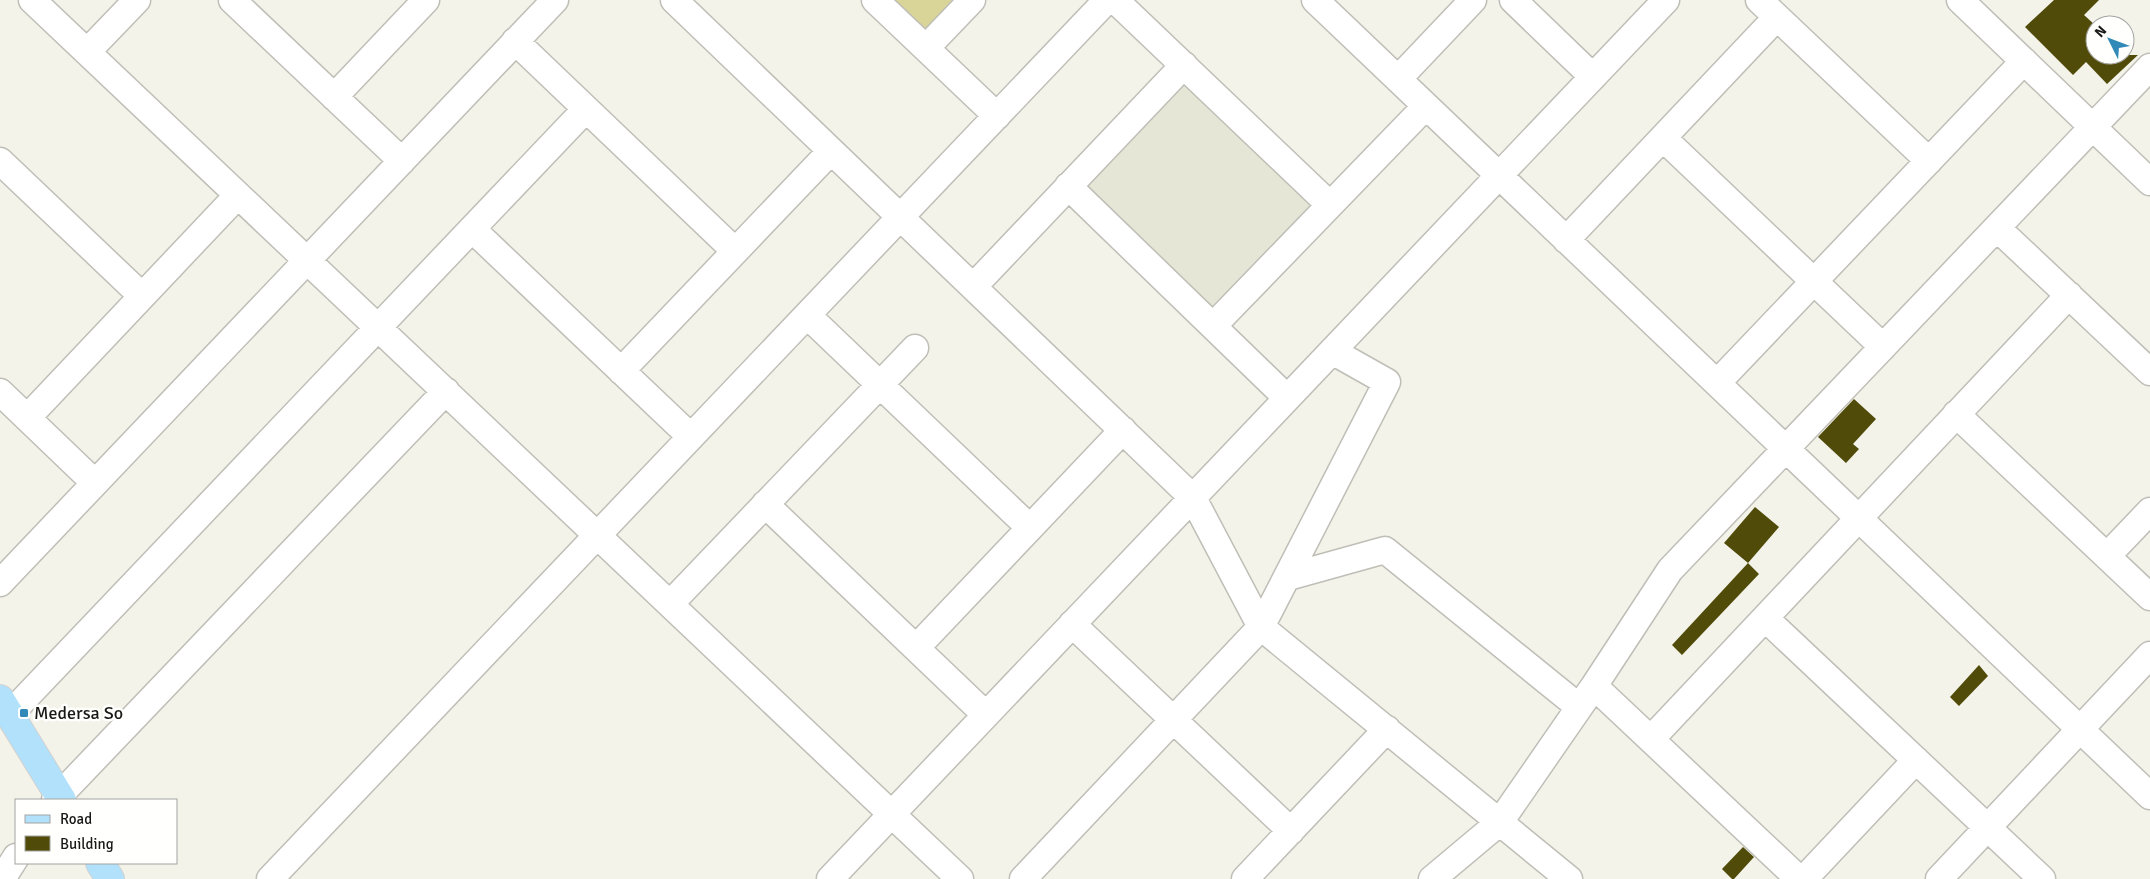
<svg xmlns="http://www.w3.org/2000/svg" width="2150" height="879" font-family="Signika,sans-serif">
	<rect width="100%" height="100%" fill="#f3f3ea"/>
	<path fill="#e6e6d6" d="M 1191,78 L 1316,202 L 1209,309 L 1085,184 Z"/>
	<path fill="#d9d498" d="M 883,0 L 969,0 L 928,43 Z"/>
	<path fill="#514b09" d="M 2054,0 L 2099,0 L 2084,15 L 2095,25 L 2095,55 L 2138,55 L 2107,84 L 2086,62 L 2073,75 L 2025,27 Z
		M 1854,399 L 1876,419 L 1853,444 L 1859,449 L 1846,463 L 1818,437 Z
		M 1755,507 L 1779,527 L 1748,563 L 1724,543 Z
		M 1748,563 L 1759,574 L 1682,655 L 1672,645 Z
		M 1979,665 L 1988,676 L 1959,706 L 1950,697 Z
		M 1743,847 L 1754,857 L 1734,879 L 1732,879 L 1722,869 Z"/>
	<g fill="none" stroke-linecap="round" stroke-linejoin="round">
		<defs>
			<path id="minor" d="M 32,0 L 960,879
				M 232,0 L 402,161
				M 674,0 L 1193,498 L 1261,627 L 1569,879
				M 875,0 L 997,116
				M 1115,0 L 1330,205
				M 1315,0 L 2150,796
				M 1513,0 L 1593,77
				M 1759,0 L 1929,161
				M 1960,0 L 2150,182
				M 515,41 L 735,251
				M 926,48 L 972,0
				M 87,52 L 137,0
				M 1398,79 L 1473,0
				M 334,97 L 426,0
				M 1663,138 L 1883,347
				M 0,161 L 142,296
				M 1068,186 L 1287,398
				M 1997,228 L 2150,372
				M 472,229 L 691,437
				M 1566,240 L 1777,17
				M 973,287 L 1184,65
				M 807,315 L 1030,528
				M 1213,326 L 1426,106
				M 621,371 L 831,151
				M 1717,383 L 2024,61
				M 0,392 L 95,483
				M 1956,414 L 2150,597
				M 27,418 L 238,195
				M 765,504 L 986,715
				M 2107,556 L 2150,511
				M 1288,577 L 1385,550 L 1579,707
				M 0,583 L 555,0
				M 670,604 L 915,348
				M 1765,618 L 2042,879
				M 1072,624 L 1291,831
				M 916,648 L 1123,430
				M 1594,686 L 1799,879
				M 10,714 L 586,109
				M 1651,739 L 2069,295
				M 55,800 L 446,391
				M 2,879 L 16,857
				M 270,879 L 1107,0
				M 830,879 L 1666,0
				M 1023,879 L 1261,627 L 1387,382 L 1332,351
				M 1245,879 L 1387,729
				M 1432,879 L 1500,822 L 1594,686 L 1670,570 L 2150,67
				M 1804,879 L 1916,760
				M 1939,879 L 2150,655"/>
			<path id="major" d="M 0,699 L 62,800
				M 100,863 L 110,879"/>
		</defs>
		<use href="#minor" stroke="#bfbeb7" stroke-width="29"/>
		<use href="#major" stroke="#d1d1d0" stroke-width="30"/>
		<use href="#minor" stroke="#fff" stroke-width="26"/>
		<use href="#major" stroke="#b2e1fc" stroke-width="28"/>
	</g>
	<rect fill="#3089b7" stroke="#fffffe" stroke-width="2" x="19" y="708" width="10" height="10" rx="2.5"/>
	<g text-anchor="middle" stroke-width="5" stroke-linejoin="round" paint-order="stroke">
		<g font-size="18" fill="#181815" stroke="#fffffe" text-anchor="start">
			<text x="34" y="719">Medersa So</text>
		</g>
	</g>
	<rect x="15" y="799" width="162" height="65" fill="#fffffe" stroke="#a3a3a1"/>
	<rect x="25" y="815" width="25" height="8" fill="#b2e1fc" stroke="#a3a3a1"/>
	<text x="60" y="824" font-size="15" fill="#181815">Road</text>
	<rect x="25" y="836" width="25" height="15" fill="#514b09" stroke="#a3a3a1"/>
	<text x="60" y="849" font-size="15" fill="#181815">Building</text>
	<g transform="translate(2110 40) rotate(312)"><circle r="24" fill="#fffffe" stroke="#a3a3a1"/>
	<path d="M0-4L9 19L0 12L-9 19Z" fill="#3089b7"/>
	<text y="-8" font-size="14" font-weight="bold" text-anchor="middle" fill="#181815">N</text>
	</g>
</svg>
